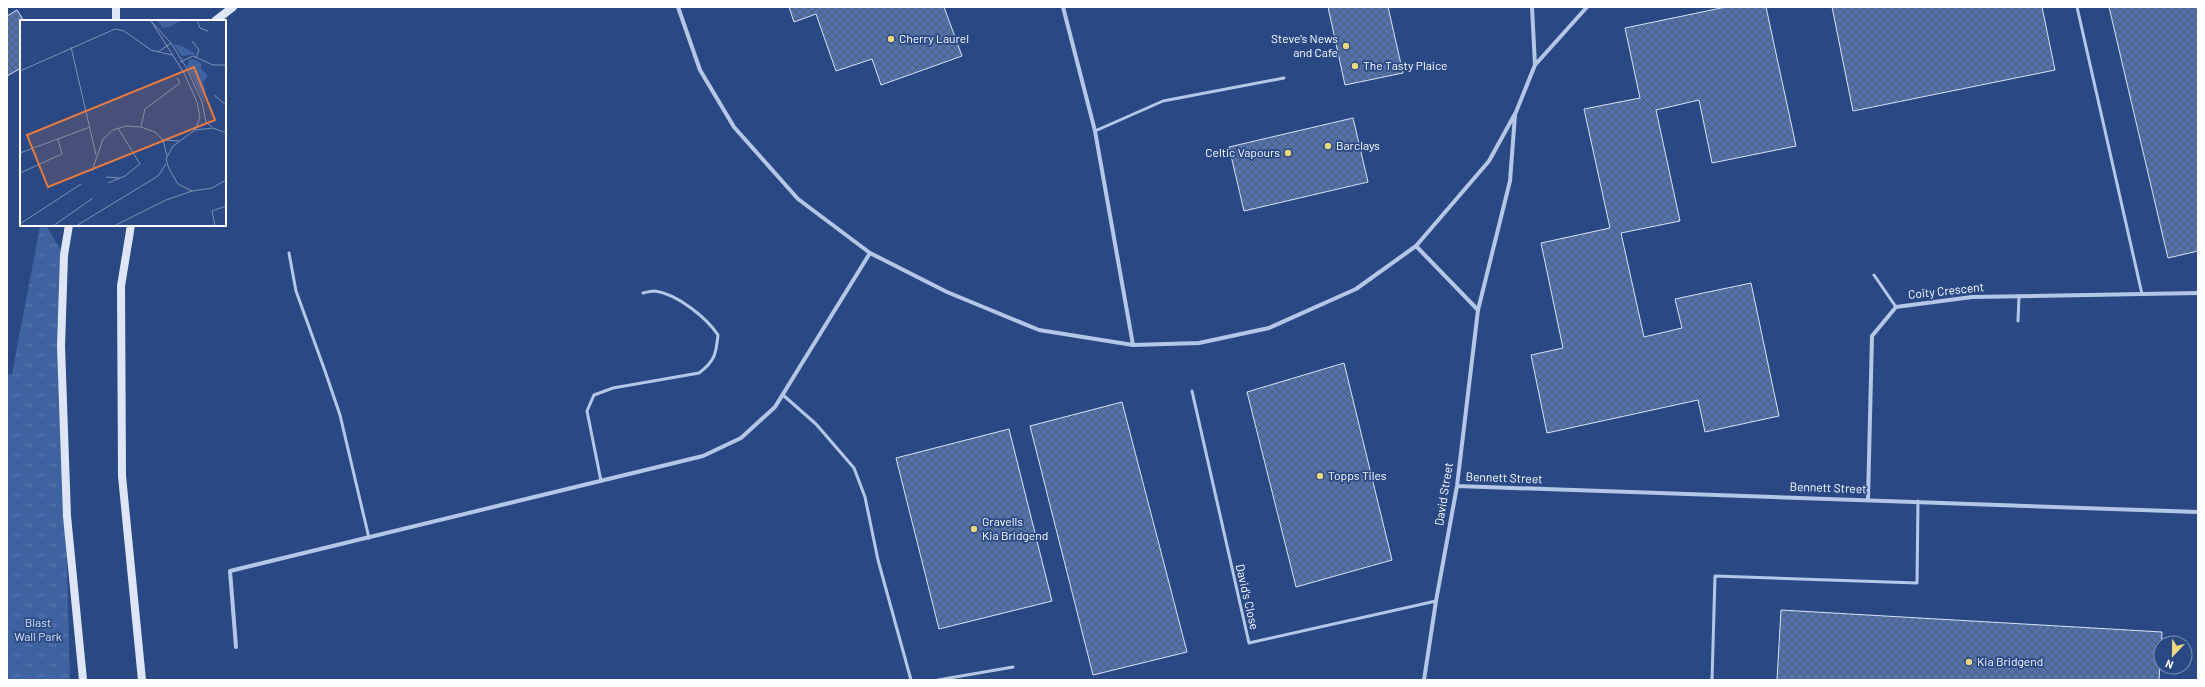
<svg xmlns="http://www.w3.org/2000/svg" width="2205" height="687" font-family="Barlow,sans-serif">
	<defs>
		<pattern id="grass-tufts" width="24" height="20" patternUnits="userSpaceOnUse"><rect width="24" height="20" fill="#3f62a0"/><path d="M3 7l-1-3M5 7V3M7 7l1-3M15 17l-1-3M17 17v-4M19 17l1-3" fill="none" stroke="#5c7aae"/></pattern>
		<pattern id="building-cross-hatch" width="8" height="8" patternUnits="userSpaceOnUse"><rect width="8" height="8" fill="#5372ab"/><path d="M0 0l8 8M0 8l8-8" fill="none" stroke="#4f5d77"/></pattern>
	</defs>
	<rect width="100%" height="100%" fill="#2a4984"/>
	<path fill="url(#grass-tufts)" d="M 40,226 L 47,227 L 64,255 L 61,346 L 70,680 L 7,680 L 7,374 L 12,374 Z"/>
	<path fill="url(#building-cross-hatch)" stroke="#d8e3f6" d="M 789,7 L 944,7 L 962,56 L 881,85 L 872,59 L 836,71 L 816,14 L 794,22 Z
		M 1328,7 L 1388,7 L 1403,73 L 1345,85 Z
		M 1726,7 L 1766,7 L 1796,146 L 1712,163 L 1699,100 L 1656,110 L 1680,221 L 1621,233 L 1644,337 L 1682,328 L 1675,299 L 1751,283 L 1779,416 L 1705,432 L 1698,400 L 1547,433 L 1531,355 L 1563,348 L 1541,243 L 1610,228 L 1584,109 L 1640,98 L 1625,28 Z
		M 1832,7 L 2042,7 L 2055,70 L 1853,111 Z
		M 2109,7 L 2198,7 L 2198,251 L 2168,258 Z
		M 17,10 L 24,21 L 21,21 L 21,68 L 7,76 L 7,16 Z
		M 1353,118 L 1368,182 L 1244,211 L 1229,147 Z
		M 1344,363 L 1392,560 L 1296,587 L 1247,392 Z
		M 1122,402 L 1187,652 L 1093,675 L 1030,426 Z
		M 1009,429 L 1052,601 L 939,629 L 896,458 Z
		M 1781,610 L 2162,632 L 2159,680 L 1777,680 Z"/>
	<g fill="none" stroke-linecap="round" stroke-linejoin="round">
		<path stroke="#b5c7e7" stroke-width="3" d="M 2077,7 L 2142,294
			M 1095,131 L 1163,101 L 1284,78
			M 289,253 L 296,291 L 325,371 L 340,415 L 369,538
			M 1874,275 L 1896,307
			M 2018,321 L 2019,296
			M 1192,391 L 1249,643 L 1436,601
			M 783,395 L 816,424 L 854,468 L 865,497 L 878,560 L 911,680
			M 601,481 L 587,411 L 594,395 L 613,388 L 699,373 C 715,361 716,354 718,335 C 707,318 677,294 655,291 C 652,291 647,292 643,293
			M 938,680 L 1013,667
			M 1712,680 L 1715,576 L 1917,583 L 1918,501"/>
		<path stroke="#b5c7e7" stroke-width="4" d="M 678,7 L 700,70 L 734,127 L 798,199 L 870,253 L 947,292 L 1039,330 L 1133,345 L 1199,343 L 1269,328 L 1356,289 L 1416,246 L 1489,161 L 1516,112 L 1535,65 L 1587,7
			M 1063,7 L 1095,131 L 1133,345
			M 1532,7 L 1535,65
			M 1416,246 L 1478,310
			M 1457,486 L 2198,512
			M 1868,499 L 1872,336 L 1896,307 L 1972,297 L 2198,293
			M 236,647 L 230,571 L 703,456 L 741,438 L 775,407 L 870,253
			M 1424,680 L 1436,601 L 1457,486 L 1478,310 L 1510,181 L 1515,115"/>
		<path stroke="#dee6f6" stroke-width="8" d="M 116,7 L 116,21
			M 215,21 L 233,7
			M 69,225 L 64,255 L 61,346 L 67,516 L 83,680
			M 131,225 L 121,286 L 122,476 L 142,680"/>
	</g>
	<g fill="#edd77d" stroke="#2a4984" stroke-width="1.5">
		<circle cx="891" cy="39" r="4"/>
		<circle cx="1346" cy="46" r="4"/>
		<circle cx="1355" cy="66" r="4"/>
		<circle cx="1328" cy="146" r="4"/>
		<circle cx="1288" cy="153" r="4"/>
		<circle cx="1320" cy="476" r="4"/>
		<circle cx="974" cy="529" r="4"/>
		<circle cx="1969" cy="662" r="4"/>
	</g>
	<g text-anchor="middle" stroke-width="3.5" stroke-linejoin="round" paint-order="stroke">
		<g font-size="12" fill="#fff" stroke="#2a4984" text-anchor="start">
			<text x="899" y="43">Cherry Laurel</text>
			<text x="1338" y="43" text-anchor="end">Steve's News<tspan x="1338" dy="14">and Cafe</tspan></text>
			<text x="1363" y="70">The Tasty Plaice</text>
			<text x="1336" y="150">Barclays</text>
			<text x="1280" y="157" text-anchor="end">Celtic Vapours</text>
			<text x="1328" y="480">Topps Tiles</text>
			<text x="982" y="526">Gravells<tspan x="982" dy="14">Kia Bridgend</tspan></text>
			<text x="1977" y="666">Kia Bridgend</text>
		</g>
		<g font-size="12" fill="#fff" stroke="#2a4984">
			<text transform="translate(1946 291) rotate(-6)" y="4">Coity Crescent</text>
			<text transform="translate(1504 478) rotate(2)" y="4">Bennett Street</text>
			<text transform="translate(1828 488) rotate(2)" y="4">Bennett Street</text>
			<text transform="translate(1444 494) rotate(-81)" y="4">David Street</text>
			<text transform="translate(1247 597) rotate(77)" y="4">David's Close</text>
		</g>
		<g font-size="12" fill="#d8e3f6" stroke="#2a4984">
			<text x="38" y="627">Blast<tspan x="38" dy="14">Wall Park</tspan></text>
		</g>
	</g>
	<g transform="translate(20 20)">
		<rect width="206" height="206" fill="#2a4984"/>
		<path d="M 137,0 L 161,0 L 150,7 L 143,8 ZM 153,24 L 162,26 L 176,34 L 162,36 ZM 172,39 L 181,43 L 181,49 L 188,55 L 183,63 L 186,70 L 183,72 L 185,84 L 167,47 L 169,40 Z" fill="#3f62a0"/>
		<path fill="none" stroke="#7f92b5" stroke-width="1" d="M 130,0 L 151,23 L 166,47 L 182,82 L 186,102 L 192,107M 177,0 L 180,8 L 188,11M 131,1 L 164,53 L 177,82 L 180,98 L 175,110M 172,21 L 179,30 L 176,38M 51,27 L 76,135M 138,32 L 151,23M 160,42 L 173,36 L 193,45 L 206,45M 0,51 L 95,9 L 104,11 L 131,30 L 152,35M 194,75 L 206,85M 121,107 L 125,89 L 160,63 L 157,58M 206,113 L 193,108 L 175,110 L 153,126 L 146,139 L 149,149 L 158,164 L 172,171 L 192,168 L 206,160M 143,120 L 159,121M 0,133 L 70,107M 72,151 L 83,119 L 93,110 L 106,106 L 121,107 L 135,112 L 143,120 L 147,136M 0,153 L 42,134 L 38,119M 86,157 L 99,158M 88,163 L 105,156 L 120,144 L 98,108M 0,204 L 61,164M 33,206 L 73,178M 56,206 L 138,156 L 146,144M 94,206 L 146,180 L 172,171M 195,206 L 192,191 L 206,186"/>
		<path fill="#ed7a3d" fill-opacity="0.15" stroke="#ed7a3d" stroke-width="2" d="M 174,47 L 195,100 L 28,167 L 7,115 Z"/>
		<rect width="206" height="206" fill="none" stroke="#fff" stroke-width="2"/>
	</g>
	<rect width="2205" height="687" fill="none" stroke="#ffffff" stroke-width="16"/>
	<g transform="translate(2173 655) rotate(202)"><circle r="19" fill="#2a4984" stroke="#7f92b5"/>
	<path d="M0-3L7 15L0 10L-7 15Z" fill="#edd77d"/>
	<text y="-6" font-size="11" font-weight="bold" text-anchor="middle" fill="#ffffff">N</text>
	</g>
</svg>
